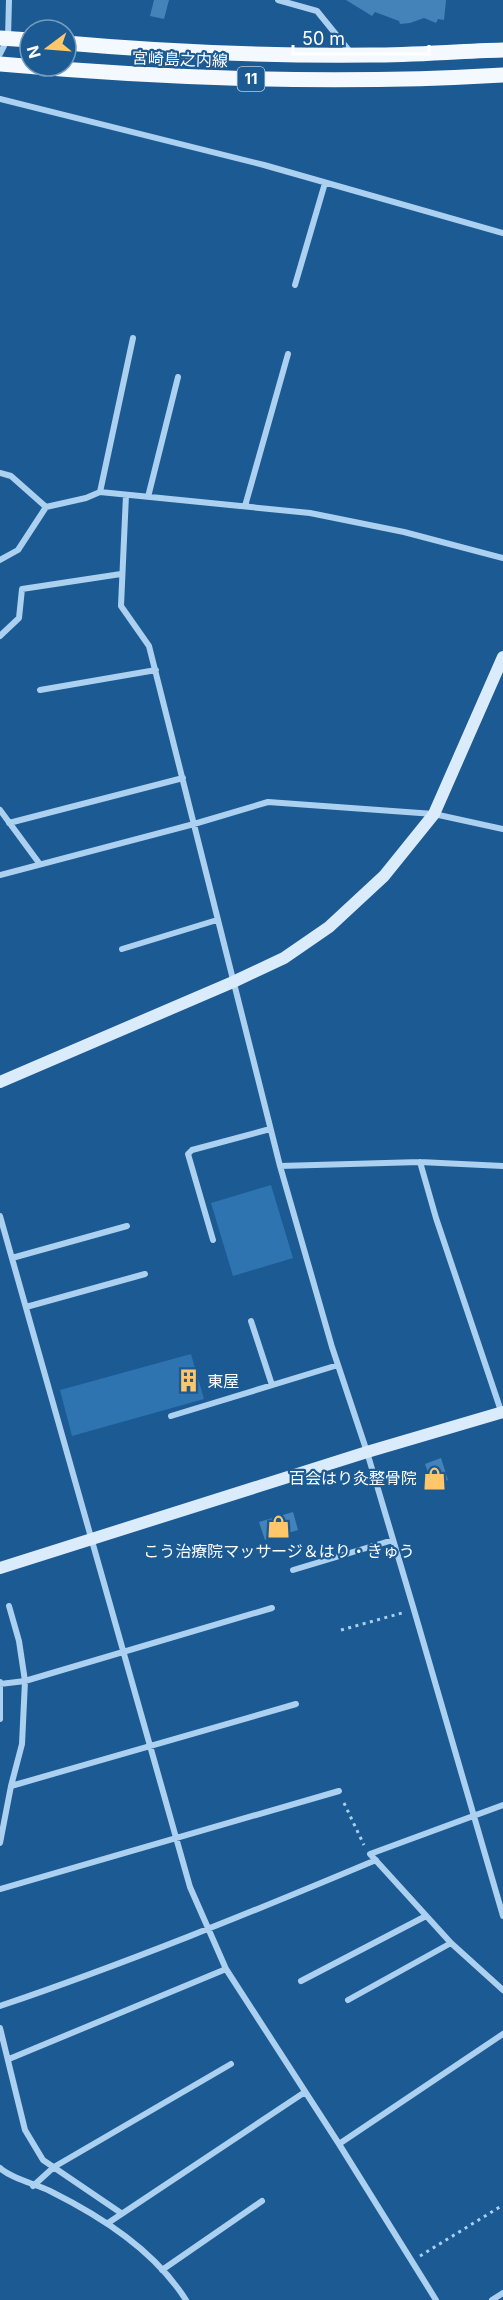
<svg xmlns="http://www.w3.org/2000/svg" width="503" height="2300" font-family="Inter,'Noto Sans JP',sans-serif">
	<rect width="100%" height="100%" fill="#1b5a93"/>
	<path fill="#2e74b1" d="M 271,1185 L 293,1258 L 233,1276 L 211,1203 Z
		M 191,1354 L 204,1399 L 72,1436 L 60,1390 Z"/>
	<path fill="#4483ba" d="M 154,0 L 169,0 L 164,19 L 150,16 Z
		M 346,0 L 446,0 L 444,20 L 438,19 L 436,23 L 424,18 L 410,23 L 400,24 L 399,21 L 375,12 L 372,16 Z
		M 441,1458 L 448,1480 L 433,1486 L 425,1464 Z
		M 293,1512 L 298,1530 L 265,1540 L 259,1522 Z"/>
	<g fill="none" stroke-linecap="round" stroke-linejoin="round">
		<path stroke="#acd0ef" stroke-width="3" stroke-dasharray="3 4.5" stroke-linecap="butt" d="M 341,1630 L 402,1613
			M 344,1803 L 364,1845
			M 420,2256 L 503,2205"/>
		<path stroke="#acd0ef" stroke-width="6" d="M 278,0 L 317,11 L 351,53
			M 0,54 L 8,38 L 9,0
			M 0,99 L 264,165 L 503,233
			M 295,285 L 325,183
			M 0,473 L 11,476 L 46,507
			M 100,492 L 133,338
			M 126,495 L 121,606 L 149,646 L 280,1166 L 332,1347 L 367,1452 L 414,1610 L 503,1916
			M 148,497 L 178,377
			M 245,506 L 288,354
			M 0,560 L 18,550 L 46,507 L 86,498 L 100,492 L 310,513 L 404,532 L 503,558
			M 0,636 L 19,618 L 22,589 L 121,574
			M 40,690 L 156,670
			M 0,810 L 39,863
			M 9,823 L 183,778
			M 0,875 L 194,824 L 268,802 L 434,814 L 503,829
			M 122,949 L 217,920
			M 420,1162 L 436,1218 L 502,1414
			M 280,1166 L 420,1162 L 503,1166
			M 0,1216 L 190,1887 L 226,1969 L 339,2144 L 436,2300
			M 213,1240 L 188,1154 L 192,1150 L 270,1129
			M 12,1258 L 127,1226
			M 26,1307 L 145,1274
			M 251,1321 L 272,1385
			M 171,1416 L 338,1365
			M 293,1570 L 393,1540
			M 0,1682 L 0,1719
			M 0,1684 L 25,1681 L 272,1608
			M 11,1786 L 296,1704
			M 503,1805 L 370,1854 L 451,1943 L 503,1990
			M 0,1843 L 11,1786 L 22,1744 L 25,1681 L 19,1641 L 9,1606
			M 0,1889 L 339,1791
			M 301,1981 L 426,1916
			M 348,2000 L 451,1943
			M 0,2006 C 127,1963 252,1912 376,1860
			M 0,2028 L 25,2130 L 43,2160 L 121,2213
			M 9,2059 L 226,1969
			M 339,2144 L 503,2034
			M 0,2168 C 12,2179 36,2184 50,2191 C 102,2217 154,2250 186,2300
			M 33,2186 L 54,2167 L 231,2064
			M 108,2223 L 305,2092
			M 162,2270 L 262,2201
			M 492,2300 L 503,2293"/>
		<path stroke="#daebfb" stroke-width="12" d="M 0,1082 L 233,982 L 284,958 L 329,927 L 384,876 L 434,814 L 503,657
			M 0,1568 L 367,1452 L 503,1412"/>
		<path stroke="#f4f9ff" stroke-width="15" d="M 0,38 L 30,40
			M 66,43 C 167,52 269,56 371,55 C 415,55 459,51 503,50
			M 0,64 C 167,79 335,85 503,75"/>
	</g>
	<defs>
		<symbol id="building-bare" viewBox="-9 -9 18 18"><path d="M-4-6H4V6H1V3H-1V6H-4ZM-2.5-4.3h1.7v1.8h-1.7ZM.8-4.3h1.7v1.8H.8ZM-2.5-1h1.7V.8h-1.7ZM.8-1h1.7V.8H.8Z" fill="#ffc76a" stroke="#1b5a93" stroke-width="2.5" paint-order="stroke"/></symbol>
		<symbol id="shop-bare" viewBox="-9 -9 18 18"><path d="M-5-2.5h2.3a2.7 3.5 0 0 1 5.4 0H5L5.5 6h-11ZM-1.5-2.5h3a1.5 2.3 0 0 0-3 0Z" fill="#ffc76a" stroke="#1b5a93" stroke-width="2.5" paint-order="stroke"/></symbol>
	</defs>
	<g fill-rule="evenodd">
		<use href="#building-bare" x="172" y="1364" width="33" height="33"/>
		<use href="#shop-bare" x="418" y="1462" width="33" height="33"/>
		<use href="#shop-bare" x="262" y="1510" width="33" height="33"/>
	</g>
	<g text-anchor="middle" stroke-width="4.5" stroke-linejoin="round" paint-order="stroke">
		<rect fill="#1b5a93" stroke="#bbcedf" stroke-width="1.5" x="237.5" y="67" width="27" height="24" rx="4.5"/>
		<g font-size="15" font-weight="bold" fill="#fff">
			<text x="251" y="84">11</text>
		</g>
		<g font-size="16" fill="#fff" stroke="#1b5a93">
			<text transform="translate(180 59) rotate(2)" y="6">宮崎島之内線</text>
		</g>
		<g font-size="16" fill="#fff" stroke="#1b5a93" text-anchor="start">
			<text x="207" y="1387">東屋</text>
			<text x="417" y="1484" text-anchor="end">百会はり灸整骨院</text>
			<text x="279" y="1557" text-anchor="middle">こう治療院マッサージ＆はり・きゅう</text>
		</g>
	</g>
	<g transform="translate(48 48) rotate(254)"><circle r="28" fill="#1b5a93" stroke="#769cbe" stroke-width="1.5"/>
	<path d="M0-4.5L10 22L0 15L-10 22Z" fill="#ffc76a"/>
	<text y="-9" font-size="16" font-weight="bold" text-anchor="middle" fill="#ffffff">N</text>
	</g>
	<path d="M293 45v9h136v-9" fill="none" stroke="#ffffff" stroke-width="3"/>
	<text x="302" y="45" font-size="18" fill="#ffffff" stroke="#1b5a93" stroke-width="4.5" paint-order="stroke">50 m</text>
</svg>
